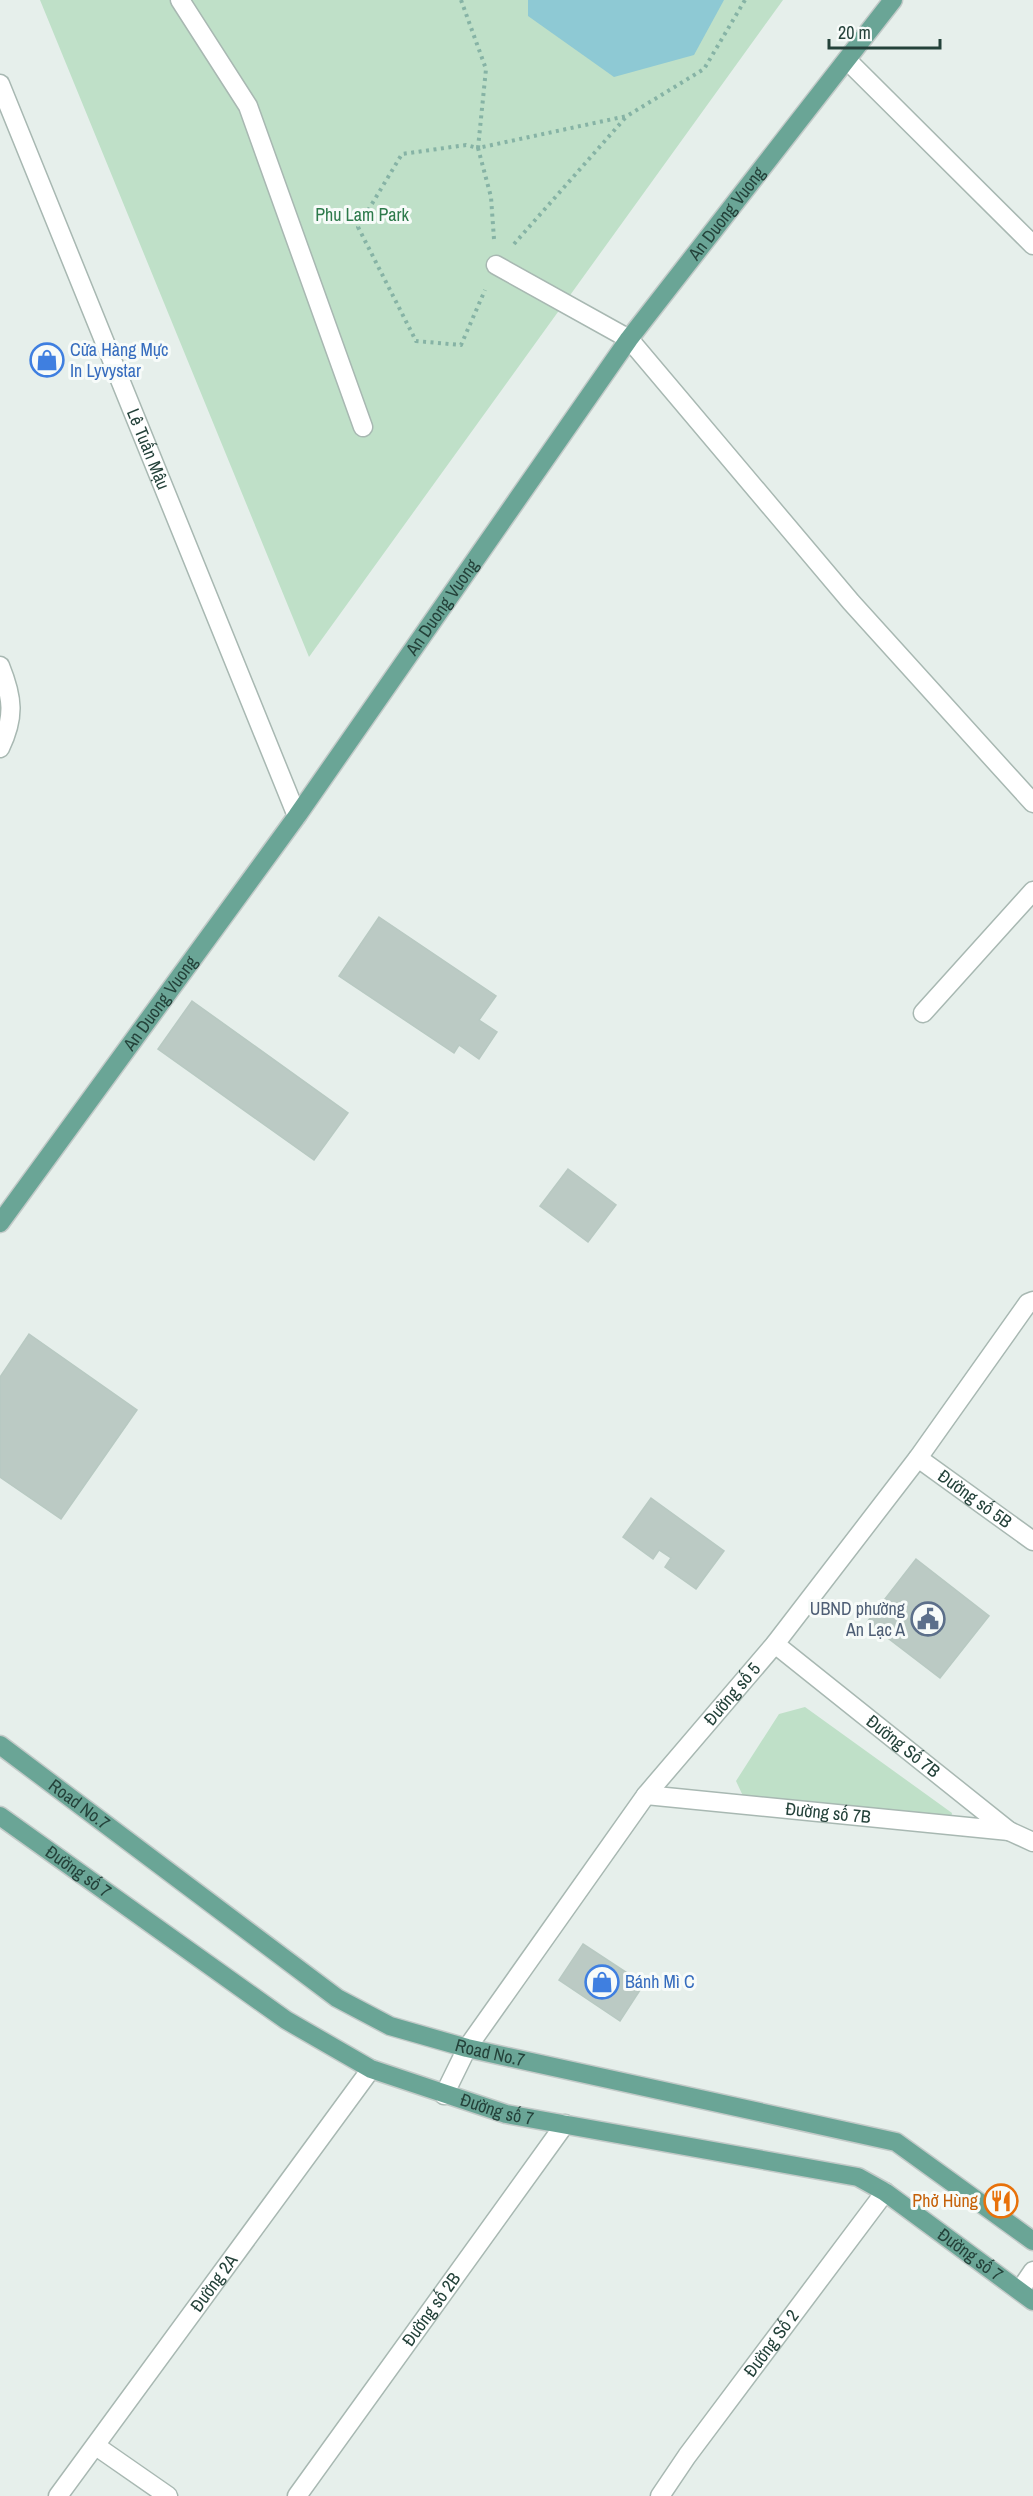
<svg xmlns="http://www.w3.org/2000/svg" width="1033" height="2496" font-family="'Archivo Narrow',sans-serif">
	<rect width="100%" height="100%" fill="#e6efeb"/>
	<path fill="#bfe0c8" d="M 40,0 L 783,0 L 309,657 Z
		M 805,1707 L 952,1813 L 950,1824 L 743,1796 L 736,1781 L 779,1714 Z"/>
	<path fill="#8ec9d4" d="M 528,0 L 724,0 L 694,55 L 614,77 L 528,16 Z"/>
	<path fill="#bbcac4" stroke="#b8c9c2" stroke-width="1.5" d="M 379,917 L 496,996 L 479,1020 L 497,1032 L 479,1059 L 459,1045 L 454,1053 L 339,976 Z
		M 192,1001 L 348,1113 L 314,1160 L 158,1049 Z
		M 568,1169 L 616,1205 L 588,1242 L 540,1206 Z
		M 29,1334 L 137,1410 L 61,1519 L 0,1477 L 0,1377 Z
		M 651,1498 L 724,1551 L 696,1589 L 665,1567 L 671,1558 L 659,1550 L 653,1559 L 623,1537 Z
		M 916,1559 L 989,1616 L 940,1678 L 867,1622 Z
		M 583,1944 L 644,1984 L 620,2021 L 559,1980 Z"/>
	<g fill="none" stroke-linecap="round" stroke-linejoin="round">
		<defs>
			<g id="minor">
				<path d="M 180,0 L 248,106 L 363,427"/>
				<path d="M 847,60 L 1033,245"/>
				<path id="s1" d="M 0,84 L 297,816"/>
				<path d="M 496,265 L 629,339 L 851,602 L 1033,803"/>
				<path d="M 0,666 C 13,698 15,717 0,748"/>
				<path d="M 923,1013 L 1033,891"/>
				<path id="s2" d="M 918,1458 L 1033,1541"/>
				<path id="s3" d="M 775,1644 L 1009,1831 L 1033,1842"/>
				<path id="s4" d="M 646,1795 L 1009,1831"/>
				<path id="s5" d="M 444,2095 L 467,2048 L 646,1795 L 775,1644 L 918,1458 L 1028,1303 L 1033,1301"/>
				<path d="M 1020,2290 L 1033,2271"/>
				<path d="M 96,2446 L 168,2496"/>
				<path id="s6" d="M 58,2496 L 371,2069"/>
				<path id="s7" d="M 297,2496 L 565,2124"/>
				<path id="s8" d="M 660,2496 L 687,2456 L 885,2192"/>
			</g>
			<g id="major">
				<path id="s9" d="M 0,1223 L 297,816 L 629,339 L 893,0"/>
				<path id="s10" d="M 0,1745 L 337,1998 L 390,2026 L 467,2048 L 896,2142 L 1033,2241"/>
				<path id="s11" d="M 0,1816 L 286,2020 L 371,2069 L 506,2114 L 858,2177 L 885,2192 L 1033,2301"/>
			</g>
		</defs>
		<use href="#minor" stroke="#a8b8b2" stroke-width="21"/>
		<use href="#major" stroke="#c2cac8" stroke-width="21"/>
		<path stroke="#86b3a5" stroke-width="4" stroke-dasharray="3 4.5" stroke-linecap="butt" d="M 461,0 L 486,69 L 478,148 L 466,145 L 402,154 L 358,227 L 416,341 L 461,345 L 485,290
			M 494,239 L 491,197 L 478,148 L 627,116 L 704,69 L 745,0
			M 514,244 L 626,117"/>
		<use href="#minor" stroke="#fff" stroke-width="18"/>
		<use href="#major" stroke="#6aa596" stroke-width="18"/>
	</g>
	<defs>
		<symbol id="shop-ring" viewBox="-11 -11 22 22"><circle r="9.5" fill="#f7fbf9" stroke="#3f7fe0" stroke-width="1.5"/><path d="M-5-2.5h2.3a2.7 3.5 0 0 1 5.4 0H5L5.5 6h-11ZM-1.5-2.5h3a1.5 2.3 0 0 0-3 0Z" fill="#3f7fe0"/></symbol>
		<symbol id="civic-ring" viewBox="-11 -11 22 22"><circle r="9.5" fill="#f7fbf9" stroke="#5c6f8a" stroke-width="1.5"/><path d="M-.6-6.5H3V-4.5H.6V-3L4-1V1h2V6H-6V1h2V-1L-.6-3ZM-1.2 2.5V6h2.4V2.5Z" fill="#5c6f8a"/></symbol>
		<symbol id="restaurant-ring" viewBox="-11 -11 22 22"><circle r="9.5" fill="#f7fbf9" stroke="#e8710a" stroke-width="1.5"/><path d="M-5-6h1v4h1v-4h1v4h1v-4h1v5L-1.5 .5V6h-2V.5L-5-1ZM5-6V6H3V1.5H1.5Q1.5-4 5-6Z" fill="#e8710a"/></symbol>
	</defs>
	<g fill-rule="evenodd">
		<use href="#shop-ring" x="28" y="341" width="38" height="38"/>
		<use href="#civic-ring" x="909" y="1600" width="38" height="38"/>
		<use href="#shop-ring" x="583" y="1963" width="38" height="38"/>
		<use href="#restaurant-ring" x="982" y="2182" width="38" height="38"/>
	</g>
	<g text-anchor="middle" stroke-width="6" stroke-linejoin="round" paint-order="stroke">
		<g font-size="18" fill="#24423a" stroke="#f7fbf9">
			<text dy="6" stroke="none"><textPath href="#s9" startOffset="1244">An Duong Vuong</textPath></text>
			<text dy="6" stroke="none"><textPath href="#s1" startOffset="394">Lê Tuấn Mậu</textPath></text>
			<text dy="6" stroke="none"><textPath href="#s9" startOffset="758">An Duong Vuong</textPath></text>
			<text dy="6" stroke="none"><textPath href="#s9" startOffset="272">An Duong Vuong</textPath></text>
			<text dy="6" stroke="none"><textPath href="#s2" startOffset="70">Đường số 5B</textPath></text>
			<text dy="6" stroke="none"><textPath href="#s5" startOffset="495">Đường số 5</textPath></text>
			<text dy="6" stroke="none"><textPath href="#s3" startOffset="164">Đường Số 7B</textPath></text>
			<text dy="6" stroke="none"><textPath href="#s10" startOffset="99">Road No.7</textPath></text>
			<text dy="6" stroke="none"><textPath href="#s4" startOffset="183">Đường số 7B</textPath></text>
			<text dy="6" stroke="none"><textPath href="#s11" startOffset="96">Đường số 7</textPath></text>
			<text dy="6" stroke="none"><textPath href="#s10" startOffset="585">Road No.7</textPath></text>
			<text dy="6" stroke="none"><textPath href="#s11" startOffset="582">Đường số 7</textPath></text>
			<text dy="6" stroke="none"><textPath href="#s11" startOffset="1086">Đường số 7</textPath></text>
			<text dy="6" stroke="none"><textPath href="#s6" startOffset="264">Đường 2A</textPath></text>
			<text dy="6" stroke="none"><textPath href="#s7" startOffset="230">Đường số 2B</textPath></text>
			<text dy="6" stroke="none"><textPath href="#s8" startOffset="189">Đường Số 2</textPath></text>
		</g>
		<g font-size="18" fill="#2d7a4b" stroke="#f7fbf9">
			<text x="362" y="221">Phu Lam Park</text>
		</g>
		<g font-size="18" fill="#366cbe" stroke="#f7fbf9" text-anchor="start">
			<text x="70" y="356">Cửa Hàng Mực<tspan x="70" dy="21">In Lyvystar</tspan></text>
			<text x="625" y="1988">Bánh Mì C</text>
		</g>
		<g font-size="18" fill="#4e5e75" stroke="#f7fbf9" text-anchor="end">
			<text x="905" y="1615">UBND phường<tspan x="905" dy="21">An Lạc A</tspan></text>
		</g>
		<g font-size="18" fill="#c56008" stroke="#f7fbf9" text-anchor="end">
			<text x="978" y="2207">Phở Hùng</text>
		</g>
	</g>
	<path d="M829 39v9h111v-9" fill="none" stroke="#24423a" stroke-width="3"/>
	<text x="838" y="39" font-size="18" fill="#24423a" stroke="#f7fbf9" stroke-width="4.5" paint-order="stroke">20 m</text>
</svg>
